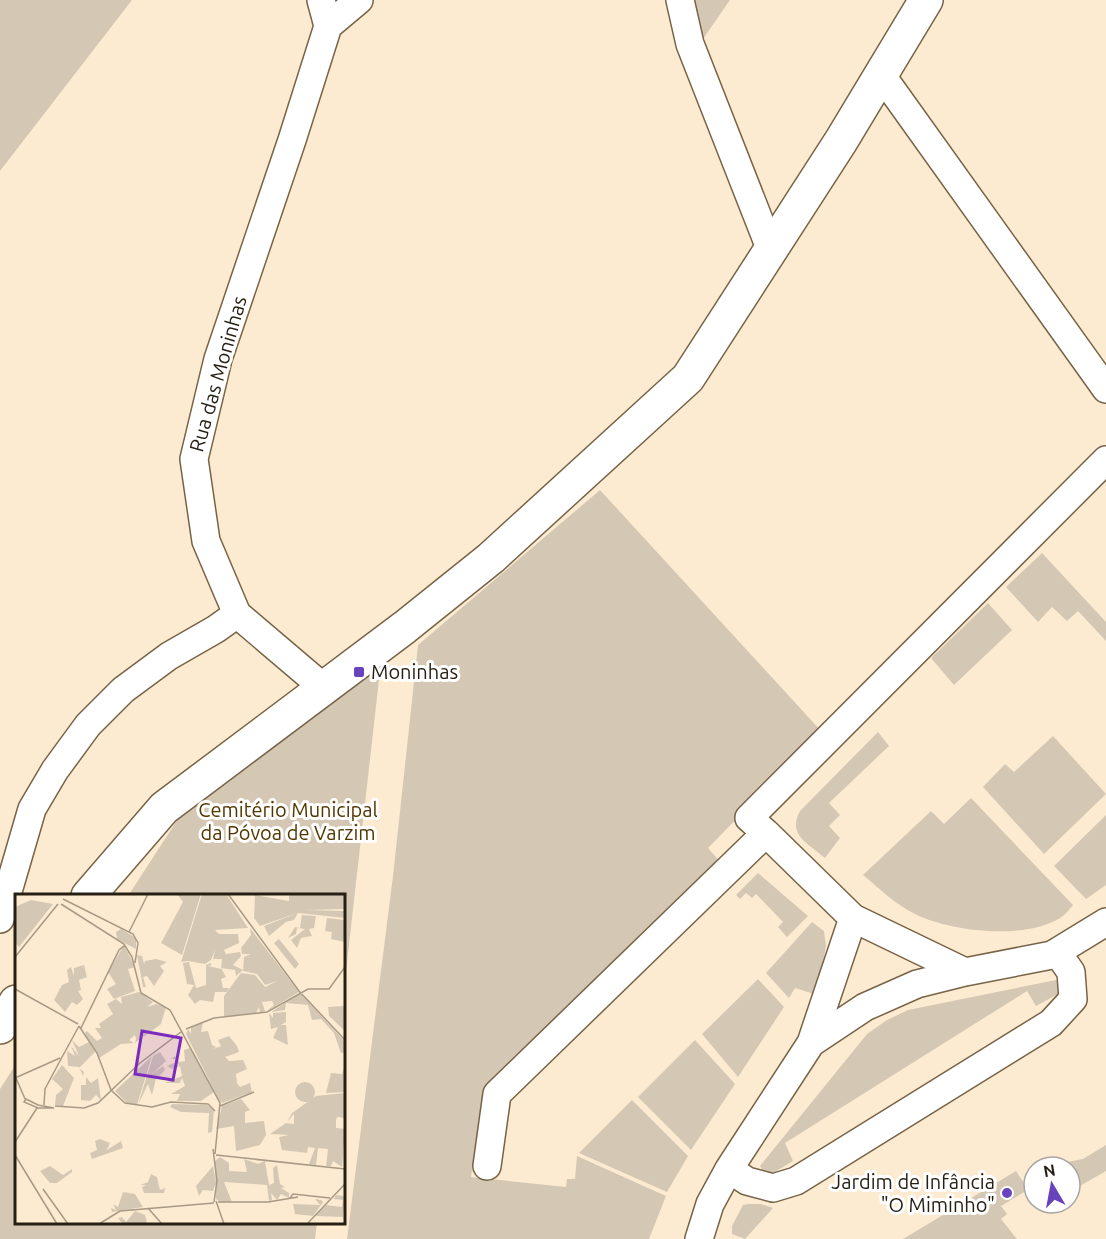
<svg xmlns="http://www.w3.org/2000/svg" width="1106" height="1239" font-family="Ubuntu,sans-serif">
	<rect width="100%" height="100%" fill="#fdebd1"/>
	<path fill="#d4c8b5" d="M 0,0 L 132,0 L 0,171 Z
		M 691,0 L 730,0 L 703,39 L 697,28 Z
		M 600,490 L 822,732 L 708,848 L 723,865 L 484,1092 L 471,1177 L 566,1187 L 567,1179 L 575,1179 L 577,1156 L 666,1196 L 649,1239 L 347,1239 L 393,876 L 418,645 Z
		M 1042,553 L 1106,622 L 1106,641 L 1078,611 L 1067,621 L 1052,607 L 1038,622 L 1006,587 Z
		M 988,603 L 1012,630 L 954,685 L 931,658 Z
		M 381,662 L 344,989 L 344,896 L 128,896 L 189,802 Z
		M 878,732 L 889,746 L 829,803 L 840,815 L 829,826 L 840,838 L 825,858 C 808,843 787,835 800,811 Z
		M 1053,736 L 1106,794 L 1044,854 L 983,787 L 1005,764 L 1014,772 Z
		M 971,798 L 1073,905 C 1069,910 1065,915 1060,918 C 1025,940 951,932 915,914 C 896,905 880,889 863,875 L 931,811 L 944,824 Z
		M 1106,815 L 1106,885 L 1086,899 L 1054,866 Z
		M 758,873 L 808,916 L 787,937 L 778,927 L 783,922 L 756,894 L 752,898 L 746,893 L 740,899 L 736,895 Z
		M 812,922 L 824,931 L 826,946 L 817,995 L 795,988 L 789,998 L 766,973 Z
		M 758,979 L 784,1007 L 738,1077 L 702,1034 Z
		M 1056,980 L 1059,985 L 1058,994 L 1036,1006 L 1027,991 L 785,1143 L 793,1161 L 768,1176 L 764,1173 L 760,1166 L 867,1034 L 887,1020 L 908,1010 Z
		M 695,1040 L 735,1084 L 691,1150 L 638,1097 Z
		M 16,1064 L 16,1222 L 317,1223 L 315,1239 L 0,1239 L 0,1089 Z
		M 632,1100 L 688,1156 L 667,1192 L 579,1153 Z
		M 1106,1145 L 1106,1171 L 1071,1191 L 1070,1167 L 1063,1167 L 1062,1163 L 1083,1159 Z
		M 1016,1171 L 1024,1183 L 1034,1177 L 1034,1186 L 1001,1206 L 1007,1214 L 1001,1219 L 1017,1239 L 903,1239 Z
		M 749,1204 L 761,1204 L 773,1208 L 745,1239 L 732,1234 L 732,1226 L 743,1205 Z"/>
	<g fill="none" stroke-linecap="round" stroke-linejoin="round">
		<defs>
			<path id="minor" d="M 321,0 L 328,26 L 292,140 L 218,359 L 194,459 L 206,541 L 237,614 L 324,688
				M 680,0 L 690,44 L 770,248
				M 328,26 L 359,0
				M 880,73 L 1106,389
				M 766,833 L 749,818 L 1106,460
				M 853,918 L 965,972
				M 0,919 L 32,809 L 55,770 L 88,725 L 123,690 L 169,656 L 216,629 L 237,614
				M 811,1043 L 865,1007 L 917,984 L 965,972 L 1052,955 L 1106,922
				M 487,1166 L 497,1094 L 766,833 L 853,918 L 811,1043 L 729,1169 L 710,1204 L 699,1239
				M 729,1169 L 747,1181 L 773,1188 L 796,1181 L 1051,1023 L 1073,999 L 1071,972 L 1057,952"/>
			<path id="tertiary" d="M 88,896 L 164,808 L 405,627 L 491,558 L 688,378 L 841,141 L 926,0
				M 0,1027 L 16,1002"/>
		</defs>
		<use href="#minor" stroke="#776346" stroke-width="30"/>
		<use href="#tertiary" stroke="#776346" stroke-width="36"/>
		<use href="#minor" stroke="#fff" stroke-width="27"/>
		<use href="#tertiary" stroke="#fff" stroke-width="33"/>
	</g>
	<g fill="#6843bb" stroke="#fff" stroke-width="2">
		<rect x="353" y="666" width="12" height="12" rx="3"/>
		<circle cx="1007" cy="1193" r="6"/>
	</g>
	<g text-anchor="middle" stroke-width="6" stroke-linejoin="round" paint-order="stroke">
		<g font-size="20" fill="#271f13" stroke="#fff">
			<text transform="translate(218 374) rotate(-74)" y="7">Rua das Moninhas</text>
		</g>
		<g font-size="20" fill="#271f13" stroke="#fff" text-anchor="start">
			<text x="371" y="679">Moninhas</text>
			<text x="995" y="1189" text-anchor="end">Jardim de Infância<tspan x="995" dy="23">"O Miminho"</tspan></text>
		</g>
		<g font-size="20" fill="#523701" stroke="#fff">
			<text x="288" y="817">Cemitério Municipal<tspan x="288" dy="23">da Póvoa de Varzim</tspan></text>
		</g>
	</g>
	<g transform="translate(15 894)">
		<rect width="330" height="330" fill="#fdebd1"/>
		<path d="M 162,0 L 186,0 L 167,61 L 146,49 L 168,8 ZM 187,0 L 211,0 L 233,34 L 200,36 L 204,40 L 223,40 L 224,49 L 209,56 L 211,60 L 225,58 L 226,62 L 218,71 L 228,76 L 221,82 L 220,76 L 206,74 L 211,83 L 206,85 L 208,94 L 214,94 L 212,98 L 200,98 L 198,108 L 185,106 L 180,110 L 173,101 L 179,91 L 172,90 L 168,69 L 174,68 L 181,94 L 191,91 L 191,71 L 195,69 L 197,71 L 193,72 L 206,75 L 207,65 L 198,65 L 200,56 L 196,66 L 190,70 L 173,67 L 166,68 ZM 274,0 L 330,0 L 330,15 L 292,16 L 330,17 L 330,24 L 283,19 L 279,26 L 271,28 L 254,42 L 249,32 L 285,18 L 245,32 L 239,24 L 240,1 L 274,7 ZM 16,6 L 38,10 L 4,53 L 0,48 L 0,13 ZM 287,21 L 301,22 L 299,34 L 294,35 L 297,42 L 286,44 L 282,54 L 276,46 L 290,35 L 282,34 L 281,40 L 273,44 L 280,33 L 285,34 ZM 312,24 L 330,26 L 330,48 L 316,45 L 317,38 L 310,37 ZM 235,34 L 284,98 L 252,117 L 259,111 L 257,107 L 247,108 L 250,117 L 245,119 L 244,113 L 241,119 L 209,123 L 209,102 L 226,79 L 240,81 L 250,93 L 262,87 L 250,91 L 242,80 L 228,77 L 229,63 L 236,60 L 227,60 L 226,54 L 236,41 ZM 106,35 L 121,44 L 121,55 L 102,45 L 101,38 ZM 264,45 L 284,70 L 280,75 L 259,49 ZM 109,51 L 120,73 L 113,75 L 120,97 L 99,105 L 92,95 L 101,90 L 93,78 ZM 122,61 L 127,62 L 129,70 L 130,67 L 141,65 L 152,68 L 145,72 L 149,77 L 139,92 L 132,82 L 128,83 L 131,93 L 128,93 ZM 69,71 L 72,83 L 64,86 L 66,96 L 63,97 L 68,105 L 62,111 L 57,108 L 50,118 L 39,106 L 47,91 L 54,88 L 52,76 L 56,73 L 59,82 L 59,74 ZM 124,98 L 138,108 L 132,113 L 141,110 L 151,113 L 146,130 L 120,149 L 121,145 L 120,141 L 114,146 L 119,149 L 106,150 L 84,164 L 70,139 L 72,137 L 82,147 L 87,144 L 80,134 L 86,134 L 84,130 L 98,120 L 92,110 L 101,105 L 107,110 L 106,103 ZM 285,99 L 330,148 L 330,158 L 326,159 L 319,139 L 306,125 L 297,126 L 293,111 L 271,109 L 270,116 L 256,118 ZM 330,112 L 330,137 L 314,122 L 313,113 ZM 271,118 L 271,128 L 266,131 L 271,131 L 273,151 L 258,144 L 263,133 L 256,135 L 254,119 L 258,124 L 258,119 ZM 188,129 L 186,138 L 193,137 L 197,151 L 201,153 L 198,155 L 206,152 L 203,146 L 214,142 L 222,152 L 224,158 L 210,163 L 214,167 L 228,166 L 232,175 L 221,180 L 222,189 L 225,193 L 235,189 L 237,198 L 207,209 L 204,206 L 171,140 L 173,135 L 176,140 L 176,133 ZM 57,146 L 64,153 L 74,148 L 80,158 L 64,174 L 69,178 L 68,182 L 64,173 L 53,172 L 52,157 L 60,162 L 56,152 L 64,162 ZM 175,154 L 199,198 L 186,207 L 162,207 L 165,200 L 156,200 L 170,192 L 167,184 L 165,189 L 150,189 L 167,182 L 165,172 L 157,175 L 152,172 L 159,169 L 164,172 L 161,165 L 156,165 L 160,162 L 164,168 L 170,167 L 169,156 ZM 145,158 L 151,167 L 137,180 L 148,172 L 150,176 L 141,185 L 137,201 L 133,190 L 123,211 L 138,162 ZM 137,162 L 122,211 L 112,209 L 100,197 ZM 47,171 L 59,184 L 48,212 L 40,211 L 41,201 L 48,195 L 37,185 ZM 330,171 L 330,198 L 311,199 L 316,179 L 327,180 ZM 71,183 L 76,189 L 83,184 L 86,206 L 81,201 L 75,207 L 66,206 L 66,191 L 71,191 ZM280 198a10 10 0 1 1 20 0a10 10 0 1 1-20 0ZM 330,199 L 330,224 L 322,223 L 321,227 L 321,234 L 330,235 L 327,273 L 318,267 L 316,272 L 311,272 L 313,255 L 303,254 L 301,271 L 294,270 L 300,254 L 293,253 L 292,259 L 267,256 L 264,243 L 274,241 L 255,240 L 271,229 L 279,230 L 279,220 L 272,228 L 277,219 L 301,202 ZM 226,205 L 235,216 L 230,218 L 230,229 L 249,227 L 251,241 L 245,251 L 221,257 L 219,232 L 201,235 L 207,212 ZM 157,210 L 192,211 L 199,216 L 197,238 L 193,239 L 194,219 L 166,218 L 155,213 ZM 85,245 L 95,249 L 92,256 L 106,247 L 108,254 L 77,265 L 75,259 L 82,256 L 80,247 ZM 205,263 L 214,269 L 214,277 L 232,278 L 229,265 L 243,270 L 250,267 L 254,291 L 259,289 L 258,274 L 262,271 L 265,290 L 270,293 L 266,294 L 274,299 L 274,304 L 266,300 L 262,306 L 256,299 L 257,306 L 254,307 L 252,291 L 209,288 L 217,308 L 205,308 L 201,305 L 200,267 ZM 35,272 L 48,281 L 57,275 L 57,278 L 42,289 L 35,289 L 25,277 ZM 198,272 L 201,289 L 198,297 L 188,296 L 184,302 L 181,292 ZM 136,280 L 142,283 L 145,296 L 150,294 L 149,299 L 129,299 L 127,293 L 131,291 L 125,291 L 133,288 ZM 108,298 L 120,300 L 128,313 L 97,318 L 96,314 L 101,316 L 98,310 L 103,313 ZM 321,301 L 330,302 L 328,323 L 300,322 L 311,311 L 327,313 L 328,306 L 319,305 ZM 300,305 L 306,306 L 308,308 L 298,322 L 280,320 L 278,310 L 305,311 ZM 120,317 L 130,321 L 132,329 L 108,330 L 103,324 L 107,323 L 111,328 Z" fill="#d4c8b5"/>
		<path fill="none" stroke="#a79985" stroke-width="1.5" d="M 213,0 L 284,97 L 330,146M 48,5 L 118,40 L 123,49 L 120,69M 46,10 L 109,50 L 117,63 L 126,99 L 155,116 L 205,209 L 200,260M 114,38 L 133,0M 0,63 L 43,10M 0,95 L 63,130M 64,132 L 82,159 L 96,196 L 110,209 L 137,213 L 156,208 L 193,210 L 200,217M 66,134 L 104,56 L 110,51M 171,135 L 199,124 L 252,118 L 293,95 L 314,95 L 330,73M 46,165 L 64,132M 0,184 L 45,164M 1,184 L 10,205M 11,205 L 23,211 L 39,214 L 23,214 L 9,208 ZM 29,211 L 30,195 L 46,165M 40,212 L 69,214 L 83,209 L 125,169 L 166,138M 205,212 L 239,198M 0,248 L 22,214M 198,255 L 202,287 L 199,308M 0,261 L 42,330M 201,261 L 330,275M 28,295 L 53,330M 275,304 L 278,300 L 315,304M 201,307 L 209,330M 203,308 L 253,308 L 283,303M 133,314 L 147,330M 84,330 L 105,317 L 199,309M 292,330 L 330,290"/>
		<path fill="#7b2cbf" fill-opacity="0.15" stroke="#7b2cbf" stroke-width="3" d="M 127,137 L 166,144 L 158,186 L 120,180 Z"/>
		<rect width="330" height="330" fill="none" stroke="#271f13" stroke-width="3"/>
	</g>
	<g transform="translate(1052 1185) rotate(350)"><circle r="28" fill="#ffffff" stroke="#a9a5a1" stroke-width="1.5"/>
	<path d="M0-4.5L10 22L0 15L-10 22Z" fill="#6843bb"/>
	<text y="-9" font-size="16" font-weight="bold" text-anchor="middle" fill="#271f13">N</text>
	</g>
</svg>
